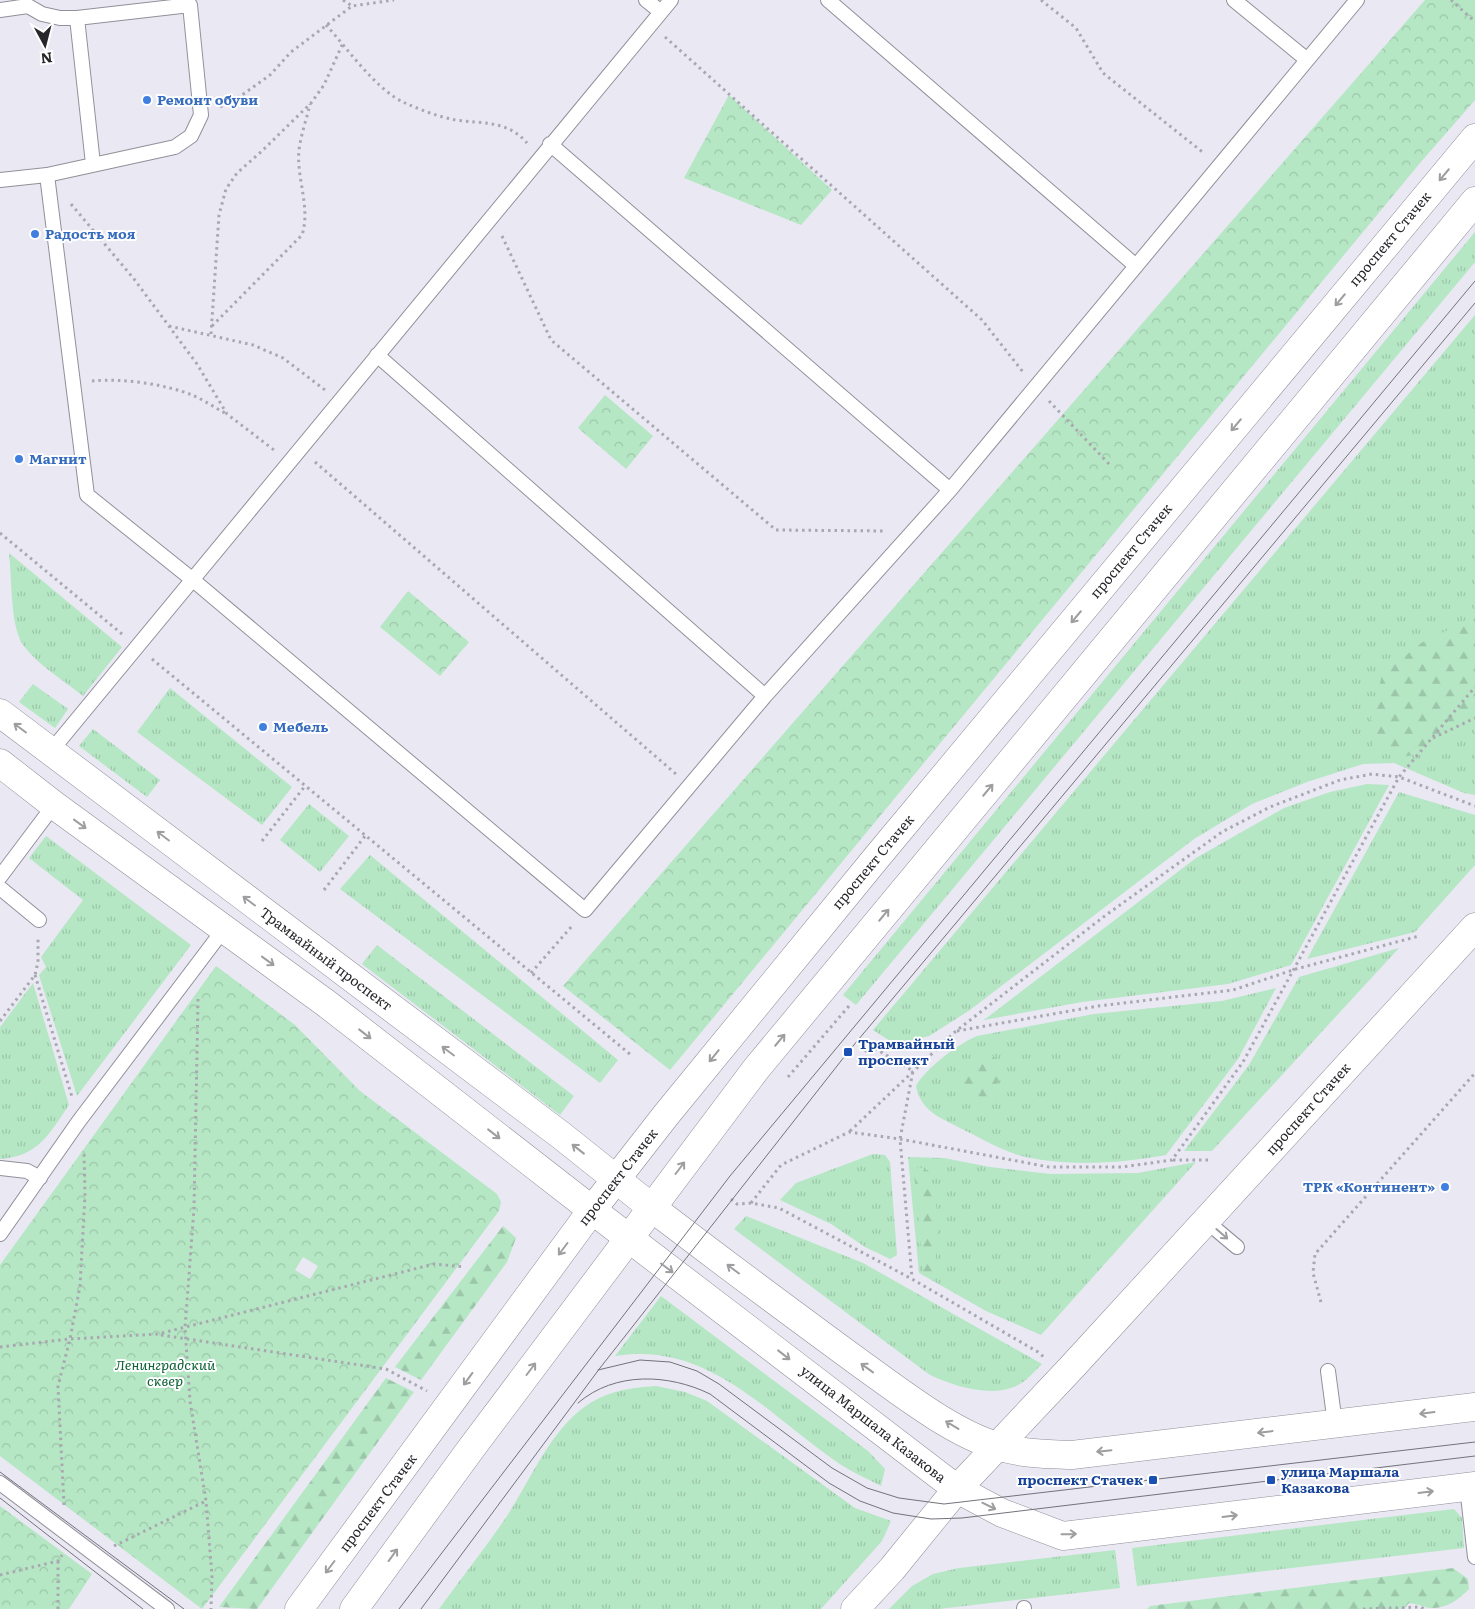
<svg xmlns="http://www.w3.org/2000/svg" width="1475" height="1609" font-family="Literata,serif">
	<defs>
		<pattern id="grass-tufts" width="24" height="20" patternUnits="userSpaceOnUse" patternTransform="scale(1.25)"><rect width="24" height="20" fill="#b5e7c4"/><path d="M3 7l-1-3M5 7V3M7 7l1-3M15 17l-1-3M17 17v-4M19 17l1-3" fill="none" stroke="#9cc6a9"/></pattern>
		<pattern id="forest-firs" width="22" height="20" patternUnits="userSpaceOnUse" patternTransform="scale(1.25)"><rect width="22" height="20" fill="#b5e7c4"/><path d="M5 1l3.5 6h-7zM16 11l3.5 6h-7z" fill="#9cc6a9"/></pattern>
		<pattern id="park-crowns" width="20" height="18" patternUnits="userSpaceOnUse" patternTransform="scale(1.25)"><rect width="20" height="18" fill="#b5e7c4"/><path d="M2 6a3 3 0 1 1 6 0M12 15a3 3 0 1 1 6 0" fill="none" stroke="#9cc6a9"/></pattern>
	</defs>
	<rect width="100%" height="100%" fill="#e9e8f3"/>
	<path fill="url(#grass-tufts)" d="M 1475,232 L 1475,262 L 856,1005 L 843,995 Z
		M 1475,315 L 1475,795 L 1464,793 L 1394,763 L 1363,764 L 1307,782 L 1252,804 L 1194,839 L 970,1010 L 929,1036 L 895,1044 L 873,1030 Z
		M 9,553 L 122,647 L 83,696 C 63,680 38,665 23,645 C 10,626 12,577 9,553 Z
		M 33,684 L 68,709 L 55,728 L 19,702 Z
		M 170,688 L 292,787 L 262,825 L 137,732 Z
		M 93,729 L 160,780 L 147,797 L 79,746 Z
		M 1367,784 L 1389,785 L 1291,965 L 1228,984 L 1082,1002 L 984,1020 L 1196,858 L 1284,808 L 1330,792 Z
		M 1399,792 L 1475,815 L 1475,865 L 1415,932 L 1307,959 Z
		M 309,804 L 349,836 L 320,872 L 280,840 Z
		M 46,836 L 191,945 L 77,1096 L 39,975 L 46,967 L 41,957 L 83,900 L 29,858 Z
		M 370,855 L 618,1060 L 600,1083 L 340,889 Z
		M 377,945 L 574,1096 L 560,1115 L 362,964 Z
		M 1399,948 L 1212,1151 L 1184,1151 L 1249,1065 L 1299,977 Z
		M 33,983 L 69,1105 C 49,1134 39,1156 0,1159 L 0,1027 Z
		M 1276,988 L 1238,1059 L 1166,1155 C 1121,1163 1072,1167 1026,1157 C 1003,1152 981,1138 960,1128 C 939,1117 921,1111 916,1086 C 926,1068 958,1044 977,1036 L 1094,1014 L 1222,1001 Z
		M 873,1154 L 885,1155 L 890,1162 L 897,1255 L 890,1259 L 865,1247 L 831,1224 L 780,1200 L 796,1183 Z
		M 908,1157 L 944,1158 L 990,1167 L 1050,1174 L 1138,1173 L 1196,1162 L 1041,1335 L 986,1311 L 919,1273 Z
		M 746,1216 L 863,1263 L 1042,1364 C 1033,1373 1026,1382 1014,1387 C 988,1397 954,1386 930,1375 L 734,1229 Z
		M 661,1296 L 868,1451 L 885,1469 L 881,1486 C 866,1478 849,1471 834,1460 C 765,1412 707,1341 615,1356 Z
		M 656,1386 L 685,1392 L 707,1401 L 855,1508 L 891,1521 L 882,1541 L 821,1609 L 439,1609 C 462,1577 487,1546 509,1513 C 529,1481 549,1436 578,1412 C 602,1392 626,1388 656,1386 Z
		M 1454,1509 L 1462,1518 L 1464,1548 L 1137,1586 L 1132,1548 Z
		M 1115,1550 L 1120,1588 L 939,1609 L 889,1609 L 912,1586 L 933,1574 L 959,1568 Z"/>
	<path fill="url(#forest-firs)" d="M 1475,612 L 1475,714 L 1433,751 L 1398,758 L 1373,749 L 1370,722 L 1382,675 L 1421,643 L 1461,624 Z
		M 984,1050 L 997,1059 L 1000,1080 L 986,1098 L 969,1097 L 956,1079 L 960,1068 L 969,1064 Z
		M 919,1167 L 929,1171 C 939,1202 940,1242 933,1274 L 924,1274 L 914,1172 Z
		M 503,1226 L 516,1238 L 507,1262 L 421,1380 L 395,1367 Z
		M 386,1378 L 414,1392 L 257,1609 L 219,1607 Z
		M 1453,1568 L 1468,1579 L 1469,1589 C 1458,1600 1447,1609 1429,1608 C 1422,1606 1417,1604 1409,1603 L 1404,1609 L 1147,1609 L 1150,1606 Z"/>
	<path fill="url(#park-crowns)" fill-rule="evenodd" d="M 1425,0 L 1475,0 L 1475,100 L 1420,163 L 670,1070 L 563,986 Z
		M 729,95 L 832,190 L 801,225 L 684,178 Z
		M 605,395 L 653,436 L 626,469 L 578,428 Z
		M 408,591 L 469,642 L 440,676 L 380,627 Z
		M 216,966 L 295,1025 L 360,1091 L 497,1194 L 501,1202 L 499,1211 L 202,1609 L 0,1456 L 0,1265 ZM 303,1257 L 318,1266 L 310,1279 L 295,1270 Z
		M 0,1506 L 92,1574 L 69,1609 L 0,1609 Z"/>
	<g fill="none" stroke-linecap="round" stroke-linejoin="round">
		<defs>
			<path id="service" d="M 646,0 L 661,12
				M 828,0 L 1136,266
				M 1234,0 L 1306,59
				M 0,10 L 28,6 L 42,14 L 60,18 L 77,18 L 190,5 L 201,115 L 191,136 L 175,147 L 47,175 L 87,495 L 193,580 L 585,910 L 765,696 L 950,490 L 1357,0
				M 77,18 L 93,164
				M 550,144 L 950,490
				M 0,180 L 47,175
				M 377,355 L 765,696
				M 51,751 L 671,0
				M 0,877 L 54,805
				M 0,888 L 39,920
				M 0,1168 L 27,1171 L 40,1178
				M 1206,1221 L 1237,1247
				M 0,1234 L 79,1121 L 224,929
				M 1328,1371 L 1335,1424
				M 0,1483 L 167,1609
				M 1467,1487 L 1475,1557
				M 1024,1608 L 1024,1609"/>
			<path id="minor" d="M 855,1609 L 892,1569 L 957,1489 L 1072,1367 L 1475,927"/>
			<path id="tertiary" d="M 651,1207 C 720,1260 790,1312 861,1364 C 899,1391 952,1433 997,1446 C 1022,1454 1047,1454 1072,1455 L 1475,1407
				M 592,1210 L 957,1489 L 1002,1513 L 1063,1536 L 1475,1486"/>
			<path id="secondary" d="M 0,713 L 562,1136 L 651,1207
				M 0,763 L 54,805 L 327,1004 L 592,1210"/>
			<path id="primary" d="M 299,1609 L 592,1210 L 666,1115 L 877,857 L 1475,138
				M 354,1609 L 470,1450 L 756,1069 L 1475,201"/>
		</defs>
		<use href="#service" stroke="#91909a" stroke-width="16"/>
		<use href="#minor" stroke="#91909a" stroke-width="29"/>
		<use href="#tertiary" stroke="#91909a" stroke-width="29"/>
		<use href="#secondary" stroke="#91909a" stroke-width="29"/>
		<use href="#primary" stroke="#91909a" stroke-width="29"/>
		<path stroke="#a9a8b1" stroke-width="3" stroke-dasharray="2.5 4" stroke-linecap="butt" d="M 343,0 L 352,6
			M 1041,0 L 1076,28 L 1103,73 L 1205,154
			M 1451,0 L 1473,20
			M 326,25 C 348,49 376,90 405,103 C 421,110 439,117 456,120 C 483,124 507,120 527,143
			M 665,37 L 982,320 L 1023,372
			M 220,107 L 235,100 L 270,75 L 291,52 L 352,6 L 394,0
			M 71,204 L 134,279 L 197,364 L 227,414 L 274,450
			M 502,236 L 551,340 L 776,530 L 885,531
			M 169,326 L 253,345 L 283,358 L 325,390
			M 212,326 L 302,235 C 311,207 296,178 299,150 C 301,134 307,118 310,104
			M 211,334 L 219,215 L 226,189 L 237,173 L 262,151 L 311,103 L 324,85 L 343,43
			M 92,381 C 121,378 165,384 192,395 C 204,400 215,408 227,414
			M 1049,401 L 1109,464
			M 315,462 L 676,774
			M 0,533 L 122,634
			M 152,659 L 631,1055
			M 1433,738 L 1475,718
			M 262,841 L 305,786
			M 324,890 L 365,836
			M 531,973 L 572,926
			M 35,975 L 72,1097
			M 198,999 L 194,1208 L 185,1328 L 190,1401 L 206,1501 L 212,1576 L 211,1609
			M 0,1021 L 35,975 L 38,962 L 38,939
			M 957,1031 L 1098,1006 L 1233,990 L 1296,969 L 1419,936
			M 865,1052 L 871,1046 L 913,1071 L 900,1139 L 912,1278
			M 788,1077 L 849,1006
			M 850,1131 L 956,1031 L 1106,915 L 1222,832 L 1270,807 L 1340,780 L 1372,774 L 1399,777 L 1475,806
			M 1173,1160 L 1211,1160
			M 731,1199 L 737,1204 L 751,1203 L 779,1208 L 912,1279 L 1038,1352 L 1045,1358
			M 751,1203 L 781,1165 L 849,1132 L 900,1139 L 1049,1167 L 1122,1167 L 1172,1160 L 1243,1062 L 1399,777 L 1475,687
			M 1321,1302 L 1313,1273 L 1315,1254 L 1475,1073
			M 161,1335 L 386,1369 L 427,1391
			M 0,1347 L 70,1339 L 158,1334 L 434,1264 L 465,1267
			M 64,1505 L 58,1386 L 70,1339 L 80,1286 L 85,1195 L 84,1152
			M 114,1546 L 206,1501
			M 0,1575 L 58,1561 L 62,1555
			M 58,1609 L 58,1561
			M 1363,1609 L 1421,1607 L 1424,1609"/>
		<use href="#service" stroke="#fff" stroke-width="14"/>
		<use href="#minor" stroke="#fff" stroke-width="28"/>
		<use href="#tertiary" stroke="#fff" stroke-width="28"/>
		<use href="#secondary" stroke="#fff" stroke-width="28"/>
		<use href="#primary" stroke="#fff" stroke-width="28"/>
		<path stroke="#74737b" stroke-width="1" d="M 598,1370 L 640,1360 L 670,1362 L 697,1371 L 719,1384 L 832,1468 L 867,1488 L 899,1498 L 944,1504 L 1475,1442
			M 578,1403 C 615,1371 669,1374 710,1394 L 829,1483 L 860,1501 L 893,1513 L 931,1519 L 962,1518 L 1475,1456
			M 0,1472 L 184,1609
			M 0,1498 L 143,1609
			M 399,1609 L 730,1176 L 1475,281
			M 421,1609 L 600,1368 L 848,1052 L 1475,303"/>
	</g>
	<defs><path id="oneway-shaft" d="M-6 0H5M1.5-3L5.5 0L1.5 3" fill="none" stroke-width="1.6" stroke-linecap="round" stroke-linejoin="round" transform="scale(1.25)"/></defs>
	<g stroke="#9e9da0">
		<use href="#oneway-shaft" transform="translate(1444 175) rotate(130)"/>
		<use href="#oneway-shaft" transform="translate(1340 300) rotate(130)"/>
		<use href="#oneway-shaft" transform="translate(1236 425) rotate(130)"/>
		<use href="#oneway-shaft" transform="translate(1076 617) rotate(130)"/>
		<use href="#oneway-shaft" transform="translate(20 728) rotate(-143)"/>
		<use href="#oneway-shaft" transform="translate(988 790) rotate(-50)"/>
		<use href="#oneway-shaft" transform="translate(80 824) rotate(36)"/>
		<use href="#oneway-shaft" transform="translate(163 836) rotate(-143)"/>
		<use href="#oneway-shaft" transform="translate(249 901) rotate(-143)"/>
		<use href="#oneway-shaft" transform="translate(884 915) rotate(-50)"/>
		<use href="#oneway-shaft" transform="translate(268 961) rotate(36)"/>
		<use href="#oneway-shaft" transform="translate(365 1034) rotate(38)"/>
		<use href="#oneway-shaft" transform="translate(780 1040) rotate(-50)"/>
		<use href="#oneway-shaft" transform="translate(448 1051) rotate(-143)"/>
		<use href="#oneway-shaft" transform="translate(714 1056) rotate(129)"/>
		<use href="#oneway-shaft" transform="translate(494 1134) rotate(38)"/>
		<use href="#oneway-shaft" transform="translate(578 1149) rotate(-142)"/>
		<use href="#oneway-shaft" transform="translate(680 1168) rotate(-53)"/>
		<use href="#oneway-shaft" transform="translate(1222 1234) rotate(41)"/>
		<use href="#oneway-shaft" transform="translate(563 1249) rotate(127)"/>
		<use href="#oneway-shaft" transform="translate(667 1268) rotate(37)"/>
		<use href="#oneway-shaft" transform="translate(733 1269) rotate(-143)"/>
		<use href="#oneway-shaft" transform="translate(784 1355) rotate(38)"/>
		<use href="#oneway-shaft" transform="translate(867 1368) rotate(-144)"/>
		<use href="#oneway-shaft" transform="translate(531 1369) rotate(-53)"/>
		<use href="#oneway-shaft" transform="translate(468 1379) rotate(126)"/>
		<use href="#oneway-shaft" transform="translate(1427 1413) rotate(173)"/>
		<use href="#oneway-shaft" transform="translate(952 1425) rotate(-149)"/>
		<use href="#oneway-shaft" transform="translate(1265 1432) rotate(173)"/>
		<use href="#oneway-shaft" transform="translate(1104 1451) rotate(174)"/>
		<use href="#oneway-shaft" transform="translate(1426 1492) rotate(-7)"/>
		<use href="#oneway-shaft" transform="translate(989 1506) rotate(26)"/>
		<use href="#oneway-shaft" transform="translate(1230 1516) rotate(-7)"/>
		<use href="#oneway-shaft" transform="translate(1069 1534) rotate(-1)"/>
		<use href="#oneway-shaft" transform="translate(393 1555) rotate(-54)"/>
		<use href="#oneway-shaft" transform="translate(330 1567) rotate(127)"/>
	</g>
	<g fill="#3f7fe0" stroke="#fff" stroke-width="2">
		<circle cx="147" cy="100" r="5"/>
		<circle cx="35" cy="234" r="5"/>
		<circle cx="19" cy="459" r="5"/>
		<circle cx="263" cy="727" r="5"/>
		<circle cx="1445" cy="1187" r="5"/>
	</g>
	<g fill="#1a4fb4" stroke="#fff" stroke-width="2">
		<rect x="843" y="1047" width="10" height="10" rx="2.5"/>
		<rect x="1148" y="1475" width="10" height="10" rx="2.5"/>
		<rect x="1266" y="1475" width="10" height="10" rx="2.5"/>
	</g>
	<g text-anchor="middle" stroke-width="4" stroke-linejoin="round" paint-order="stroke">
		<g font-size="14" font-weight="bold" fill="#366cbe" stroke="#fff" text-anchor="start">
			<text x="157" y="105">Ремонт обуви</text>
			<text x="45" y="239">Радость моя</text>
			<text x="29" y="464">Магнит</text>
			<text x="273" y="732">Мебель</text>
			<text x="1435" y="1192" text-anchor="end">ТРК «Континент»</text>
		</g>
		<g font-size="14" fill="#27262b" stroke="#fff">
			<text transform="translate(1390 239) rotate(-50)" y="5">проспект Стачек</text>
			<text transform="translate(1131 551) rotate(-50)" y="5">проспект Стачек</text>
			<text transform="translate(873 862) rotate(-50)" y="5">проспект Стачек</text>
			<text transform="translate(326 959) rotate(37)" y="5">Трамвайный проспект</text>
			<text transform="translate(1308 1109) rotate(-48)" y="5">проспект Стачек</text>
			<text transform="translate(618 1177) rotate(-52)" y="5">проспект Стачек</text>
			<text transform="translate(873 1424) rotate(38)" y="5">улица Маршала Казакова</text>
			<text transform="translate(378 1503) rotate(-53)" y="5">проспект Стачек</text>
		</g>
		<g font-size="14" font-weight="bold" fill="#164399" stroke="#fff" text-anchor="start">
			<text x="858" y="1049">Трамвайный<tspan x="858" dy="16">проспект</tspan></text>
			<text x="1281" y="1477">улица Маршала<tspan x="1281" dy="16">Казакова</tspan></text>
			<text x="1143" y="1485" text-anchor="end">проспект Стачек</text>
		</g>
		<g font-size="14" font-style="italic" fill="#0f6337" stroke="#fff">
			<text x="165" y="1370">Ленинградский<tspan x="165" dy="16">сквер</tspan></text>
		</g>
	</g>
	<g transform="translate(45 45) rotate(173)" stroke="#ffffff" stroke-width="4" paint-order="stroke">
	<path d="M0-4L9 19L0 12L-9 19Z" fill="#27262b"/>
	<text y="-8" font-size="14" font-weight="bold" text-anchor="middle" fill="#27262b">N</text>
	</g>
</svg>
